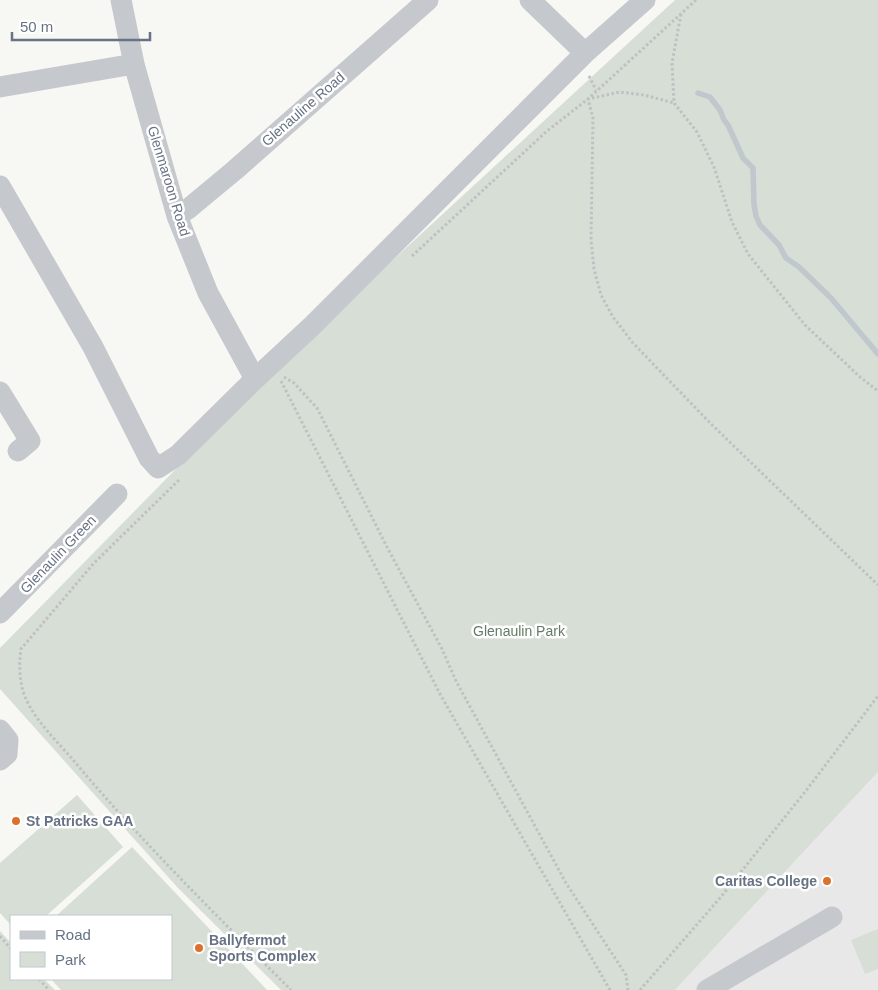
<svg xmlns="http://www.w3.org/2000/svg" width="878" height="990" font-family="Arial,sans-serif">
	<rect width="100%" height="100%" fill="#f7f7f4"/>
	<path fill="#e7e8e7" d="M 878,772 L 878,990 L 675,990 Z"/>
	<path fill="#d7ded5" d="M 675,0 L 878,0 L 878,772 L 675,990 L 281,990 L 178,888 L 0,689 L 0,648 L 228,416 L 241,400 Z
		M 77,795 L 123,847 L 46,916 L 11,916 L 11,925 L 0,913 L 0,863 Z
		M 132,847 L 267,990 L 61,990 L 51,979 L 171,979 L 171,916 L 56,916 Z
		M 878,929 L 878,969 L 865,974 L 851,940 Z
		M 0,931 L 11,943 L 11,979 L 44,979 L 55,990 L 0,990 Z"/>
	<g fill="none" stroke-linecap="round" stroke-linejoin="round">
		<path stroke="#c0c7cd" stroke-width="5.5" d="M 698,93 L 710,97 L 720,110 L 724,120 L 728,125 L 743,158 L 753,168 L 754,204 L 756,216 L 760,225 L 779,245 L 786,258 L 799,267 L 831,298 L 878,354"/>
		<path stroke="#bfc0c3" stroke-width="3" stroke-dasharray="2.5 2.5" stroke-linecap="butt" d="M 696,0 L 588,99 L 593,118 L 591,239 L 594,269 L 601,295 L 613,317 L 633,343 L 710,423 L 878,585
			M 681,14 L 672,63 L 674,103 L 697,132 L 714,167 L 732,222 L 748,254 L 805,325 L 860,377 L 878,391
			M 589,76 L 596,90
			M 412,256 L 547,131 L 588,99 L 620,92 L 644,95 L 674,103
			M 284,377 L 294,383 L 317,408 L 388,549 L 442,649 L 456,681 L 566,883 L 626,975 L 628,990
			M 281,381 L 440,694 L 610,990
			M 179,480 L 94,563 L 21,649 C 19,663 19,680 24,694 C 33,719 57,741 74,761 C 141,841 217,916 291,990
			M 0,936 L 11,949
			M 39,979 L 49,990
			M 640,990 L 720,898 L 805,792 L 878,696"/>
		<path stroke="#c5c8cc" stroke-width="21" d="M 121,0 L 134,64 L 177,216 L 208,293 L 255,379
			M 530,0 L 585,53
			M 0,87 L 134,64
			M 0,186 L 93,347 L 149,458 L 158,468 L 178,455 L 255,379 L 313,325 L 585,53 L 645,0
			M 177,216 L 188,209 L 235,170 L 428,0
			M 0,392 L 30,441 L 18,451
			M 0,613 L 117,494
			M 0,730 L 8,740 L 7,754 L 0,760
			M 707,990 L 832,917"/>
	</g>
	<g fill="#dc712f" stroke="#fff" stroke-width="2">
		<circle cx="16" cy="821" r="5"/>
		<circle cx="827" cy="881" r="5"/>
		<circle cx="199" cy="948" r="5"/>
	</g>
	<g text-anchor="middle" stroke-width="5" stroke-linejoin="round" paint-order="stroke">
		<g font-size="14" fill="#677384" stroke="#fff">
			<text transform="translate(303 109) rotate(-41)" y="5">Glenauline Road</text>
			<text transform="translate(169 181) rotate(73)" y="5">Glenmaroon Road</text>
			<text transform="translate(58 554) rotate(-46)" y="5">Glenaulin Green</text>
		</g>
		<g font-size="14" fill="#677b66" stroke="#fff">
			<text x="519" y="636">Glenaulin Park</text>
		</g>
		<g font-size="14" font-weight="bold" fill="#677384" stroke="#fff" text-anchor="start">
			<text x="26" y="826">St Patricks GAA</text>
			<text x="817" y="886" text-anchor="end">Caritas College</text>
			<text x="209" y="945">Ballyfermot<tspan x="209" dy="16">Sports Complex</tspan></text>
		</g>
	</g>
	<rect x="10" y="915" width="162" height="65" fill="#ffffff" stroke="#c2c7ce"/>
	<rect x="20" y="931" width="25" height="8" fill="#c5c8cc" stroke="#c2c7ce"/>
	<text x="55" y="940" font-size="15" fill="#677384">Road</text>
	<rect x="20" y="952" width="25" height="15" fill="#d7ded5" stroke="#c2c7ce"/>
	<text x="55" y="965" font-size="15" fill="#677384">Park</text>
	<path d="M12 32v8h138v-8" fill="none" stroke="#677384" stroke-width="2.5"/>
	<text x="20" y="32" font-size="15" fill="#677384" stroke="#ffffff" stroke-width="4" paint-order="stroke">50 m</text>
</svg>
